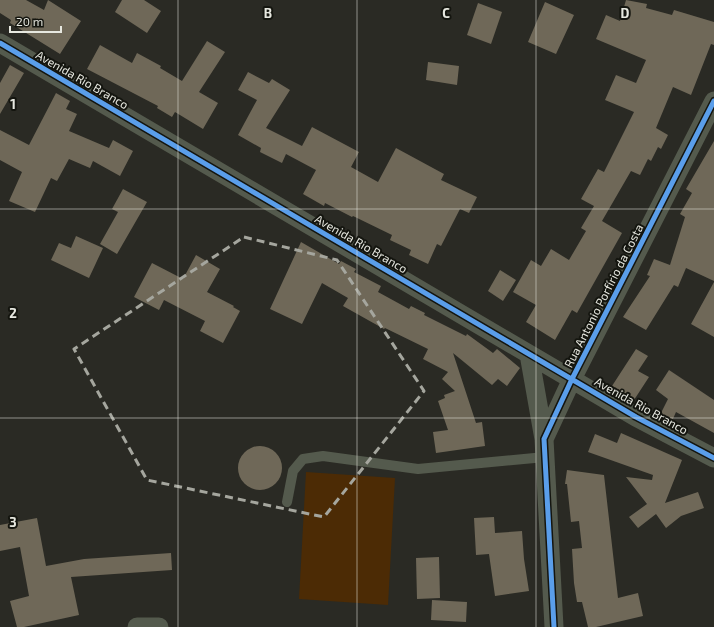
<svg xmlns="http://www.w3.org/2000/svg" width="714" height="627" font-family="'Exo 2',sans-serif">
	<rect width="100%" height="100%" fill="#2a2a24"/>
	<path fill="#4c2b05" d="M 306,472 L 395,478 L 388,605 L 299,599 Z"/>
	<path fill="#6f6858" d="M 0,0 L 26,0 L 44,10 L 48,0 L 81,21 L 60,54 L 10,23 L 11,20 L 0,13 Z
		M 122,0 L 144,0 L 161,11 L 147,33 L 115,12 Z
		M 626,0 L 647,4 L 646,8 L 672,15 L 674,10 L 714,22 L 714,45 L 711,44 L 691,95 L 673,87 L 656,128 L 668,135 L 661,149 L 658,147 L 651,161 L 648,159 L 640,175 L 631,171 L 602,221 L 622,233 L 577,313 L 572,310 L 555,340 L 526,322 L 536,305 L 513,292 L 531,260 L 541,266 L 551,249 L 569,260 L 586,231 L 581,228 L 594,206 L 581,199 L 598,169 L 604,172 L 634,112 L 605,100 L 616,75 L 636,83 L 646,60 L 596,39 L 606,15 L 620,21 Z
		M 545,2 L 574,15 L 556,54 L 528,42 Z
		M 478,3 L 502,12 L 491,44 L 467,35 Z
		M 207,41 L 225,52 L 199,92 L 218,103 L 203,129 L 175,112 L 172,117 L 157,108 L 158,106 L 87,69 L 100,45 L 132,63 L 137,53 L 161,66 L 160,68 L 182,81 Z
		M 428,62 L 459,66 L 457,85 L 426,80 Z
		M 10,65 L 24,73 L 0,114 L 0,83 Z
		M 248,72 L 269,83 L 272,79 L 290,90 L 266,128 L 302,146 L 312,127 L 359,152 L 351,167 L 378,182 L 396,148 L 444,174 L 441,180 L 477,197 L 469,213 L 460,209 L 441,246 L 437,244 L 428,264 L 409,255 L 411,250 L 390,240 L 392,235 L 353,216 L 352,217 L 325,203 L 324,206 L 303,194 L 316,170 L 286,154 L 282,163 L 260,152 L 261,148 L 238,135 L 257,100 L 238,90 Z
		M 56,93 L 70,101 L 66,109 L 77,114 L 69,131 L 109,148 L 113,140 L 133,151 L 120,176 L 93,161 L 90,168 L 69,159 L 57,181 L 51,178 L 35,212 L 9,201 L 22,172 L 0,160 L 0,130 L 29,145 Z
		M 714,141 L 714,281 L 686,268 L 678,287 L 674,285 L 646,330 L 623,317 L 650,276 L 647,275 L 654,259 L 670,265 L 685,217 L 680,214 L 692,193 L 686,189 Z
		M 123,189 L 147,202 L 117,254 L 100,244 L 118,212 L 112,209 Z
		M 76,236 L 103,248 L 89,278 L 51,260 L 59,243 L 71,248 Z
		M 301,242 L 339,264 L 341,261 L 356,269 L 354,272 L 381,286 L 378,292 L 409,309 L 411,306 L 425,313 L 424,315 L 466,336 L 467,334 L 493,353 L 497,349 L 520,368 L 507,386 L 498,379 L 492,385 L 453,353 L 476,423 L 482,422 L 485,446 L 436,453 L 433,432 L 448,430 L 438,401 L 445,398 L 444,395 L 455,391 L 442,379 L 448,372 L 423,359 L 428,349 L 385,328 L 384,329 L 343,306 L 348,298 L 322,283 L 302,324 L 270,309 Z
		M 196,255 L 220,269 L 207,292 L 234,306 L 233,307 L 240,311 L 223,343 L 200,331 L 205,321 L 164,300 L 159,310 L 134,297 L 152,263 L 183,279 Z
		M 500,270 L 516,280 L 503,301 L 488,291 Z
		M 714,282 L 714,337 L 691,324 Z
		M 636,349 L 648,356 L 638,371 L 649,377 L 634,400 L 612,386 Z
		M 669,370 L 714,400 L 714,433 L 676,412 L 672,421 L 660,415 L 668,399 L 656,390 Z
		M 621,433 L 682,460 L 665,503 L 698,492 L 704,508 L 681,516 L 666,528 L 656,514 L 638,528 L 629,517 L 647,504 L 626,477 L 652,480 L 653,475 L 588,452 L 595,434 L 617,443 Z
		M238 468a22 22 0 1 1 44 0a22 22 0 1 1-44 0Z
		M 567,470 L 604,475 L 618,598 L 638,593 L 643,616 L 596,627 L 588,627 L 582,602 L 577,602 L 574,583 L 572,549 L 582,548 L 579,521 L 571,522 L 567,484 L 565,484 Z
		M 494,517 L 495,533 L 522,531 L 524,559 L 529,591 L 495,596 L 489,554 L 476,555 L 474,518 Z
		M 37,518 L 46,566 L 84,559 L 171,553 L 172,570 L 71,577 L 79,615 L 24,627 L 17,627 L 10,601 L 29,596 L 20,547 L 0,551 L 0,525 Z
		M 439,557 L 440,598 L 417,599 L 416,558 Z
		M 432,600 L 467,602 L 466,622 L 431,620 Z"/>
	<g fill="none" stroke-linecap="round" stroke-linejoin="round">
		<path stroke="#545a4d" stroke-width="10" d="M 287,502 L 293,471 L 303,459 L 323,456 L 418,469 L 545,457"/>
		<path stroke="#545a4d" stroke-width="19" d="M 0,43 L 636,417 L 714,458
			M 529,354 L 544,439
			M 137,627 L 159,627
			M 554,627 L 544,439 L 572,379 L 714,101"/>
		<defs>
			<path id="cycleway" d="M 0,43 L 636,417 L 714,458
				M 554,627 L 544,439 L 572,379 L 714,101"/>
		</defs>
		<use href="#cycleway" stroke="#14150f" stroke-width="8"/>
		<use href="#cycleway" stroke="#5a9eea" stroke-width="5"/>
	</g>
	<path fill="none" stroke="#a5a69e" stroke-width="3" stroke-dasharray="8 5" stroke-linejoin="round" d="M 244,237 L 337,260 L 424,391 L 324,517 L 147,480 L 74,349 Z"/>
	<path fill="none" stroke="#e7e8e0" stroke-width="1" stroke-opacity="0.55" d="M 178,0 L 178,627M 357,0 L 357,627M 536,0 L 536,627M 0,209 L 714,209M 0,418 L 714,418"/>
	<g text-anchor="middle" stroke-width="4" stroke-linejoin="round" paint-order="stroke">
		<g font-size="12" fill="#e7e8e0" stroke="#14150f">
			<text transform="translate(82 80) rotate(30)" y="4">Avenida Rio Branco</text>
			<text transform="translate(361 244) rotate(30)" y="4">Avenida Rio Branco</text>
			<text transform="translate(604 296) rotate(-63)" y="4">Rua Antonio Porfírio da Costa</text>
			<text transform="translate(641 406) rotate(29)" y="4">Avenida Rio Branco</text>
		</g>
	</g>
	<g font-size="13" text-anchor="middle" font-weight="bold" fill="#e7e8e0" stroke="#14150f" stroke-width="4" stroke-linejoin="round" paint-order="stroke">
		<text x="268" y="18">B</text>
		<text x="446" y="18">C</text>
		<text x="625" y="18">D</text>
		<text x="13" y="109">1</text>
		<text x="13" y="318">2</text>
		<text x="13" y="527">3</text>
	</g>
	<path d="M10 26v6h51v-6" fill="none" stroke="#e7e8e0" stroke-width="2"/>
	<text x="16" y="26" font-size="12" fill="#e7e8e0" stroke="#14150f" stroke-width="3" paint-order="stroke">20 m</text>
</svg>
